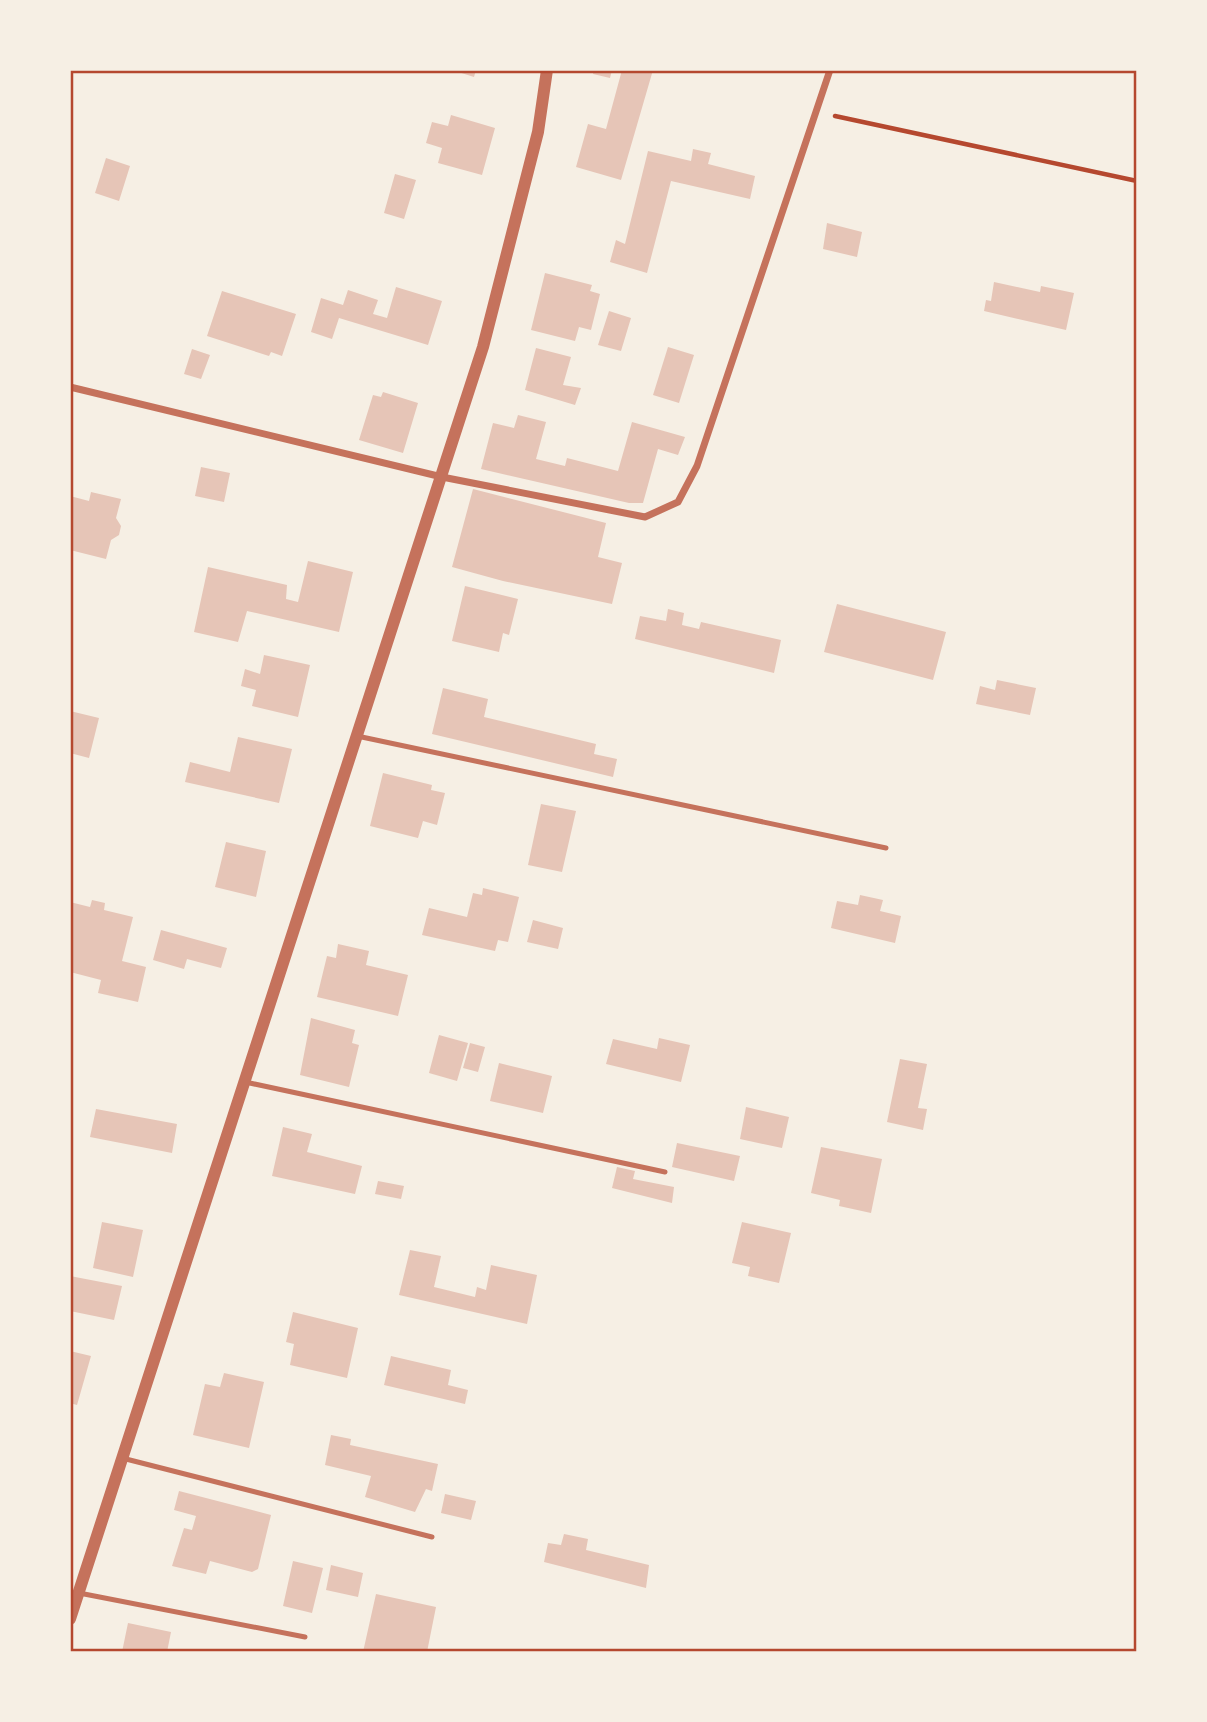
<svg xmlns="http://www.w3.org/2000/svg" width="1207" height="1722" font-family="Montserrat,sans-serif">
	<rect width="100%" height="100%" fill="#f6efe4"/>
	<path fill="#e6c5b7" d="M 452,70 L 476,70 L 474,77 Z
		M 594,70 L 612,70 L 610,78 L 593,74 Z
		M 622,70 L 653,70 L 621,180 L 576,167 L 588,124 L 606,129 Z
		M 451,115 L 495,128 L 482,175 L 438,163 L 442,148 L 426,143 L 432,122 L 448,126 Z
		M 693,149 L 711,153 L 708,164 L 755,176 L 750,199 L 671,181 L 647,273 L 610,262 L 616,240 L 625,244 L 648,151 L 691,161 Z
		M 106,158 L 130,166 L 119,201 L 95,193 Z
		M 395,174 L 416,180 L 404,219 L 384,213 Z
		M 827,223 L 862,232 L 857,257 L 823,249 Z
		M 545,273 L 592,285 L 590,291 L 600,294 L 591,330 L 579,327 L 575,341 L 531,330 Z
		M 994,282 L 1040,292 L 1041,286 L 1074,293 L 1066,330 L 984,311 L 986,300 L 991,301 Z
		M 396,287 L 442,301 L 428,345 L 339,318 L 332,339 L 311,332 L 321,298 L 343,305 L 348,290 L 378,300 L 373,314 L 387,318 Z
		M 222,291 L 296,314 L 282,356 L 271,352 L 269,356 L 207,336 Z
		M 609,311 L 631,318 L 621,351 L 598,345 Z
		M 668,347 L 694,355 L 679,403 L 653,395 Z
		M 536,348 L 571,357 L 563,385 L 581,388 L 575,405 L 525,390 Z
		M 192,349 L 210,355 L 201,379 L 184,374 Z
		M 383,392 L 418,403 L 403,453 L 359,440 L 373,395 L 381,397 Z
		M 518,415 L 546,422 L 536,459 L 565,466 L 567,458 L 618,471 L 632,422 L 685,437 L 678,455 L 658,449 L 643,503 L 629,503 L 481,469 L 493,423 L 514,428 Z
		M 201,467 L 230,473 L 224,502 L 195,496 Z
		M 473,489 L 606,523 L 598,557 L 622,563 L 612,604 L 503,581 L 452,567 Z
		M 91,492 L 121,499 L 116,518 L 121,526 L 119,535 L 111,540 L 106,559 L 70,550 L 70,496 L 89,501 Z
		M 308,561 L 353,572 L 339,632 L 247,611 L 238,642 L 194,632 L 208,567 L 287,585 L 286,599 L 298,602 Z
		M 465,586 L 518,599 L 509,635 L 503,633 L 499,652 L 452,641 Z
		M 837,604 L 946,632 L 933,680 L 824,652 Z
		M 668,609 L 684,613 L 682,625 L 699,629 L 701,622 L 781,640 L 774,673 L 635,639 L 640,616 L 666,621 Z
		M 264,655 L 310,665 L 298,717 L 252,706 L 256,690 L 241,686 L 245,669 L 260,674 Z
		M 997,680 L 1036,688 L 1030,715 L 976,704 L 980,686 L 995,690 Z
		M 443,688 L 488,699 L 484,717 L 596,744 L 594,754 L 617,759 L 613,777 L 432,734 Z
		M 70,711 L 99,718 L 89,758 L 70,753 Z
		M 238,737 L 292,749 L 279,803 L 185,782 L 190,762 L 230,772 Z
		M 383,773 L 432,785 L 431,790 L 445,793 L 437,825 L 423,821 L 418,838 L 370,826 Z
		M 541,804 L 576,811 L 562,872 L 528,865 Z
		M 226,842 L 266,851 L 256,897 L 215,887 Z
		M 483,888 L 519,897 L 508,942 L 498,940 L 495,951 L 422,935 L 429,908 L 467,917 L 473,893 L 482,895 Z
		M 860,895 L 883,900 L 880,911 L 901,916 L 895,943 L 831,928 L 837,901 L 858,905 Z
		M 92,900 L 105,903 L 104,910 L 133,917 L 122,961 L 146,967 L 138,1002 L 98,993 L 101,980 L 70,972 L 70,902 L 90,907 Z
		M 533,920 L 563,928 L 558,949 L 527,942 Z
		M 161,930 L 227,948 L 221,968 L 187,959 L 184,969 L 153,960 Z
		M 338,944 L 369,951 L 366,965 L 408,975 L 398,1016 L 317,997 L 327,956 L 336,958 Z
		M 311,1018 L 355,1030 L 352,1043 L 359,1045 L 349,1087 L 300,1075 Z
		M 439,1035 L 468,1043 L 457,1081 L 429,1073 Z
		M 659,1038 L 690,1045 L 681,1082 L 606,1064 L 613,1039 L 657,1049 Z
		M 470,1043 L 485,1047 L 478,1072 L 463,1068 Z
		M 900,1059 L 927,1064 L 918,1108 L 927,1109 L 923,1130 L 887,1122 Z
		M 499,1063 L 552,1076 L 543,1113 L 490,1101 Z
		M 746,1107 L 789,1117 L 782,1148 L 740,1139 Z
		M 96,1109 L 177,1124 L 172,1153 L 90,1137 Z
		M 283,1127 L 312,1134 L 307,1152 L 362,1166 L 355,1194 L 272,1176 Z
		M 677,1143 L 740,1156 L 734,1181 L 672,1167 Z
		M 821,1147 L 882,1159 L 871,1213 L 839,1206 L 840,1200 L 811,1193 Z
		M 617,1167 L 635,1171 L 633,1179 L 674,1187 L 672,1203 L 612,1188 Z
		M 378,1181 L 404,1186 L 401,1199 L 375,1194 Z
		M 102,1222 L 143,1230 L 133,1277 L 93,1268 Z
		M 742,1222 L 791,1233 L 779,1283 L 748,1276 L 750,1267 L 732,1263 Z
		M 410,1250 L 441,1256 L 434,1287 L 475,1297 L 477,1287 L 486,1290 L 491,1265 L 537,1275 L 527,1324 L 399,1295 Z
		M 70,1276 L 122,1286 L 114,1320 L 70,1311 Z
		M 293,1312 L 358,1328 L 347,1378 L 290,1365 L 294,1344 L 286,1342 Z
		M 70,1351 L 91,1356 L 77,1405 L 70,1403 Z
		M 391,1356 L 451,1370 L 448,1385 L 468,1390 L 465,1404 L 384,1385 Z
		M 224,1373 L 264,1382 L 249,1448 L 193,1435 L 205,1384 L 220,1387 Z
		M 331,1435 L 351,1439 L 350,1445 L 438,1464 L 432,1491 L 426,1489 L 415,1512 L 365,1497 L 371,1476 L 325,1465 Z
		M 179,1491 L 271,1515 L 258,1569 L 252,1572 L 210,1561 L 206,1574 L 172,1566 L 184,1528 L 192,1530 L 196,1516 L 174,1510 Z
		M 445,1494 L 476,1501 L 471,1520 L 441,1513 Z
		M 564,1534 L 588,1539 L 586,1550 L 649,1565 L 646,1588 L 544,1562 L 548,1543 L 561,1545 Z
		M 293,1561 L 323,1568 L 312,1613 L 283,1606 Z
		M 331,1565 L 363,1573 L 358,1597 L 326,1590 Z
		M 376,1594 L 436,1607 L 427,1652 L 363,1652 Z
		M 128,1623 L 171,1632 L 167,1652 L 122,1652 Z"/>
	<g fill="none" stroke-linecap="round" stroke-linejoin="round">
		<path stroke="#b5482f" stroke-width="4.5" d="M 835,116 L 1137,181"/>
		<path stroke="#c5725c" stroke-width="5" d="M 357,736 L 886,848
			M 245,1082 L 665,1172
			M 122,1458 L 432,1537
			M 79,1593 L 305,1637"/>
		<path stroke="#c5725c" stroke-width="7" d="M 70,387 L 442,477 L 645,517 L 678,502 L 697,466 L 830,70"/>
		<path stroke="#c5725c" stroke-width="12" d="M 70,1619 L 483,347 L 538,132 L 547,70"/>
	</g>
	<rect width="1207" height="1722" fill="none" stroke="#f6efe4" stroke-width="144"/>
	<rect x="72" y="72" width="1063" height="1578" fill="none" stroke="#b5482f" stroke-width="2.5"/>
</svg>
